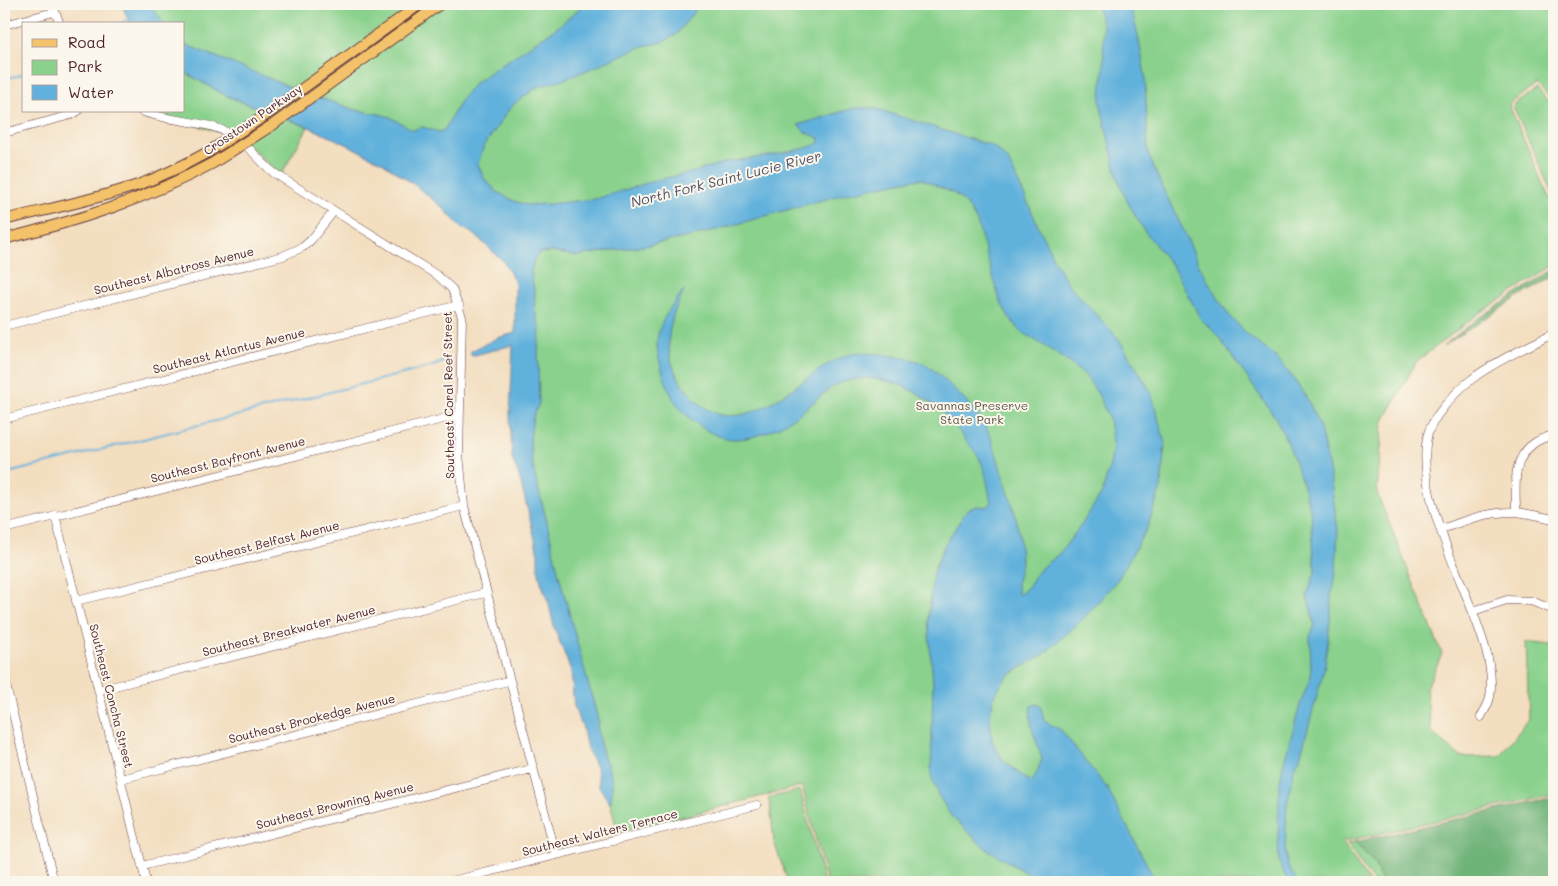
<svg xmlns="http://www.w3.org/2000/svg" width="1558" height="886" font-family="Mali,sans-serif">
	<rect width="100%" height="100%" fill="#fbf7ec"/>
	<filter id="ink" filterUnits="userSpaceOnUse"><feTurbulence type="fractalNoise" baseFrequency=".02" numOctaves="2"/><feDisplacementMap in="SourceGraphic" scale="10" xChannelSelector="R" yChannelSelector="G"/><feConvolveMatrix kernelMatrix="1 2 1 2 8 2 1 2 1" color-interpolation-filters="sRGB"/></filter>
	<filter id="wash" filterUnits="userSpaceOnUse"><feTurbulence type="fractalNoise" baseFrequency=".0096" numOctaves="4" result="noise"/><feDisplacementMap in="SourceGraphic" scale="20" xChannelSelector="R" yChannelSelector="G"/><feGaussianBlur stdDeviation="1.12" result="paint"/><feColorMatrix in="noise" values="0 0 0 0 0 0 0 0 0 0 0 0 0 0 0 0 0 1.4 0 .05"/><feComposite in="paint" operator="in"/></filter>
	<g filter="url(#wash)">
		<rect width="100%" height="100%" fill="#f3dec0"/>
		<path fill="#89d18c" stroke="#6a785c" d="M 137,4 L 1554,4 L 1554,103 L 1537,84 L 1509,105 L 1544,187 L 1554,206 L 1554,266 L 1474,317 L 1416,362 L 1383,423 L 1377,493 L 1442,654 L 1426,689 L 1431,732 L 1461,757 L 1499,756 L 1529,719 L 1526,642 L 1551,645 L 1554,647 L 1554,794 L 1342,842 L 1369,882 L 827,882 L 802,786 L 618,833 L 529,489 L 524,242 L 501,218 L 184,53 L 184,24 L 146,24 Z
			M 184,72 L 227,96 L 308,127 L 281,175 L 239,138 L 150,111 L 184,111 Z
			M 1537,89 L 1554,108 L 1554,198 L 1513,106 Z
			M 800,790 L 824,882 L 788,882 L 774,842 L 770,804 L 768,798 Z
			M 1355,842 L 1374,863 L 1382,882 L 1373,882 L 1347,844 Z"/>
		<path fill="#6eb378" stroke="#5c6952" d="M 1554,270 L 1554,277 L 1517,298 L 1443,346 L 1476,320 Z
			M 1554,797 L 1554,882 L 1382,882 L 1374,863 L 1355,842 Z"/>
		<path fill="#61b1dc" stroke="#566884" d="M 121,4 L 150,4 L 164,24 L 131,24 Z
			M 585,4 L 700,4 L 676,35 L 660,43 L 643,46 L 571,77 L 537,87 L 513,105 L 507,112 L 483,148 L 478,164 L 484,178 L 497,192 L 514,201 L 527,205 L 548,204 L 595,199 L 657,180 L 694,172 L 726,162 L 769,156 L 806,148 L 820,143 L 819,138 L 805,132 L 798,125 L 854,108 L 874,108 L 992,146 L 1008,160 L 1054,260 L 1069,285 L 1119,339 L 1151,392 L 1165,443 L 1161,488 L 1147,528 L 1118,579 L 1083,619 L 1043,655 L 1007,676 L 994,695 L 990,717 L 992,741 L 1003,760 L 1030,782 L 1035,777 L 1042,759 C 1037,738 1028,728 1031,706 L 1037,704 L 1041,707 L 1044,721 L 1061,730 L 1107,788 L 1156,882 L 1041,882 L 985,848 L 952,817 L 938,795 L 931,776 L 933,683 L 928,621 L 933,573 L 944,546 L 967,510 L 977,506 L 988,507 L 991,503 C 988,487 986,467 976,453 C 973,448 969,445 966,441 C 961,435 958,428 953,423 C 925,392 880,367 838,384 C 829,388 821,396 814,402 C 791,421 767,437 737,439 C 715,441 685,418 674,400 C 667,388 658,361 657,346 C 657,324 671,306 685,289 C 669,319 661,348 679,379 C 722,447 767,406 815,373 C 826,366 838,356 852,354 C 866,351 909,357 922,363 C 928,366 934,370 938,374 C 949,383 981,416 986,427 C 993,441 997,456 1001,470 C 1009,494 1018,518 1020,543 C 1020,549 1021,556 1021,562 C 1020,574 1014,584 1019,595 L 1030,585 L 1034,577 L 1042,567 L 1059,554 L 1080,527 L 1102,493 L 1110,465 L 1113,445 L 1109,419 L 1098,394 L 1085,375 L 1056,353 L 1020,331 L 1009,317 L 1000,301 L 977,222 L 967,205 L 955,194 L 922,179 L 904,181 L 844,194 L 698,235 L 650,245 L 577,256 L 551,252 L 539,253 L 534,260 L 531,272 L 535,296 L 534,307 L 540,329 L 538,354 L 539,404 L 533,417 L 530,440 L 531,454 L 535,476 L 546,518 L 559,575 L 599,723 L 597,726 C 599,734 599,742 602,750 C 609,774 616,776 610,804 L 599,786 L 597,769 L 587,749 L 582,725 L 579,721 L 574,706 L 571,671 L 554,627 L 549,604 L 541,582 L 538,568 L 538,554 L 534,535 L 519,476 L 512,459 L 510,415 L 513,345 L 471,356 L 471,351 L 497,338 L 515,333 L 515,282 L 504,262 L 474,234 L 461,227 L 441,206 L 416,186 L 382,162 L 344,143 L 309,127 L 227,96 L 184,72 L 184,44 L 308,94 L 356,110 L 379,114 L 390,117 L 413,130 L 422,127 L 439,132 L 444,130 L 462,98 L 474,84 L 490,72 L 555,29 Z
			M 1096,4 L 1130,4 L 1138,35 L 1145,75 L 1148,153 L 1163,189 L 1183,229 L 1201,270 L 1228,314 L 1249,336 L 1278,359 L 1295,380 L 1309,402 L 1320,428 L 1329,469 L 1338,530 L 1336,571 L 1334,587 L 1331,594 L 1331,612 L 1325,666 L 1300,758 L 1294,768 L 1287,805 L 1285,854 L 1288,865 L 1297,882 L 1288,882 L 1279,862 L 1278,839 L 1279,788 L 1283,765 L 1301,702 L 1311,676 L 1310,637 L 1315,625 L 1307,596 L 1315,572 L 1311,513 L 1302,482 L 1288,443 L 1275,417 L 1217,335 L 1201,319 L 1172,266 L 1146,233 L 1128,203 L 1117,177 L 1100,102 L 1104,68 L 1103,26 Z"/>
		<g fill="none" stroke-linecap="round" stroke-linejoin="round">
			<path stroke="#61b1dc" stroke-width="2" d="M 120,24 L 128,19
				M 4,79 L 24,74
				M 4,474 L 430,367 L 448,360"/>
		</g>
	</g>
	<g filter="url(#ink)">
		<g fill="none" stroke-linecap="round" stroke-linejoin="round">
			<defs>
				<path id="minor" d="M 52,4 L 60,24
					M 4,25 L 54,12
					M 141,111 C 171,123 206,119 234,136 C 250,146 260,162 274,173 L 438,276 L 452,289 L 462,317 L 459,454 L 464,506 L 556,855
					M 4,133 L 71,115 L 78,111
					M 4,326 L 283,256 L 303,247 L 311,240 L 334,211
					M 4,419 L 459,305
					M 1516,512 C 1516,488 1511,460 1533,444 C 1539,439 1547,437 1554,435
					M 55,515 L 146,882
					M 4,529 L 459,415
					M 1441,529 C 1465,521 1489,511 1515,512 C 1528,513 1541,517 1554,519
					M 76,601 L 464,506
					M 1473,611 L 1507,600 L 1531,601 L 1554,610
					M 4,677 L 54,882
					M 99,690 L 485,593
					M 1481,717 C 1484,711 1489,704 1490,697 C 1494,673 1486,648 1478,626 C 1460,575 1416,493 1427,438 C 1430,419 1456,391 1472,379 C 1495,361 1528,347 1554,333
					M 121,779 L 508,681
					M 142,866 L 532,769
					M 448,882 L 757,805"/>
				<path id="major" d="M 4,220 C 49,209 94,200 138,185 C 162,176 185,165 208,152
					M 4,239 C 77,221 147,199 213,163"/>
			</defs>
			<use href="#minor" stroke="#633c41" stroke-width="9"/>
			<use href="#major" stroke="#633c41" stroke-width="12"/>
			<use href="#minor" stroke="#fff" stroke-width="8"/>
			<use href="#major" stroke="#f4c26a" stroke-width="10"/>
			<defs>
				<path id="major-bridge" d="M 208,152 L 263,117 L 420,4
					M 213,163 L 274,124 L 440,4"/>
			</defs>
			<use href="#major-bridge" stroke="#633c41" stroke-width="12" stroke-linecap="butt"/>
			<use href="#major-bridge" stroke="#f4c26a" stroke-width="10"/>
		</g>
	</g>
	<g text-anchor="middle" stroke-width="4" stroke-linejoin="round" paint-order="stroke">
		<g font-size="12" fill="#4a1f2b" stroke="#fbf7ec">
			<text transform="translate(253 120) rotate(-34)" y="4">Crosstown Parkway</text>
			<text transform="translate(174 271) rotate(-14)" y="4">Southeast Albatross Avenue</text>
			<text transform="translate(229 351) rotate(-14)" y="4">Southeast Atlantus Avenue</text>
			<text transform="translate(449 395) rotate(-91)" y="4">Southeast Coral Reef Street</text>
			<text transform="translate(228 460) rotate(-14)" y="4">Southeast Bayfront Avenue</text>
			<text transform="translate(267 543) rotate(-14)" y="4">Southeast Belfast Avenue</text>
			<text transform="translate(289 631) rotate(-14)" y="4">Southeast Breakwater Avenue</text>
			<text transform="translate(111 696) rotate(76)" y="4">Southeast Concha Street</text>
			<text transform="translate(312 719) rotate(-14)" y="4">Southeast Brookedge Avenue</text>
			<text transform="translate(335 806) rotate(-14)" y="4">Southeast Browning Avenue</text>
			<text transform="translate(600 833) rotate(-14)" y="4">Southeast Walters Terrace</text>
		</g>
		<g font-size="12" fill="#5d5448" stroke="#fbf7ec">
			<text x="972" y="410">Savannas Preserve<tspan x="972" dy="14">State Park</tspan></text>
		</g>
		<g font-size="14" font-style="italic" fill="#525269" stroke="#fbf7ec">
			<text transform="translate(726 179) rotate(-14)" y="5">North Fork Saint Lucie River</text>
		</g>
	</g>
	<rect width="1558" height="886" fill="none" stroke="#fbf7ec" stroke-width="20"/>
	<rect x="22" y="22" width="162" height="90" fill="#fbf7ec" stroke="#b4a19f"/>
	<rect x="32" y="39" width="25" height="8" fill="#f4c26a" stroke="#b4a19f"/>
	<text x="68" y="48" font-size="15" fill="#4a1f2b">Road</text>
	<rect x="32" y="60" width="25" height="15" fill="#89d18c" stroke="#b4a19f"/>
	<text x="68" y="72" font-size="15" fill="#4a1f2b">Park</text>
	<rect x="32" y="85" width="25" height="15" fill="#61b1dc" stroke="#b4a19f"/>
	<text x="68" y="98" font-size="15" fill="#4a1f2b">Water</text>
</svg>
